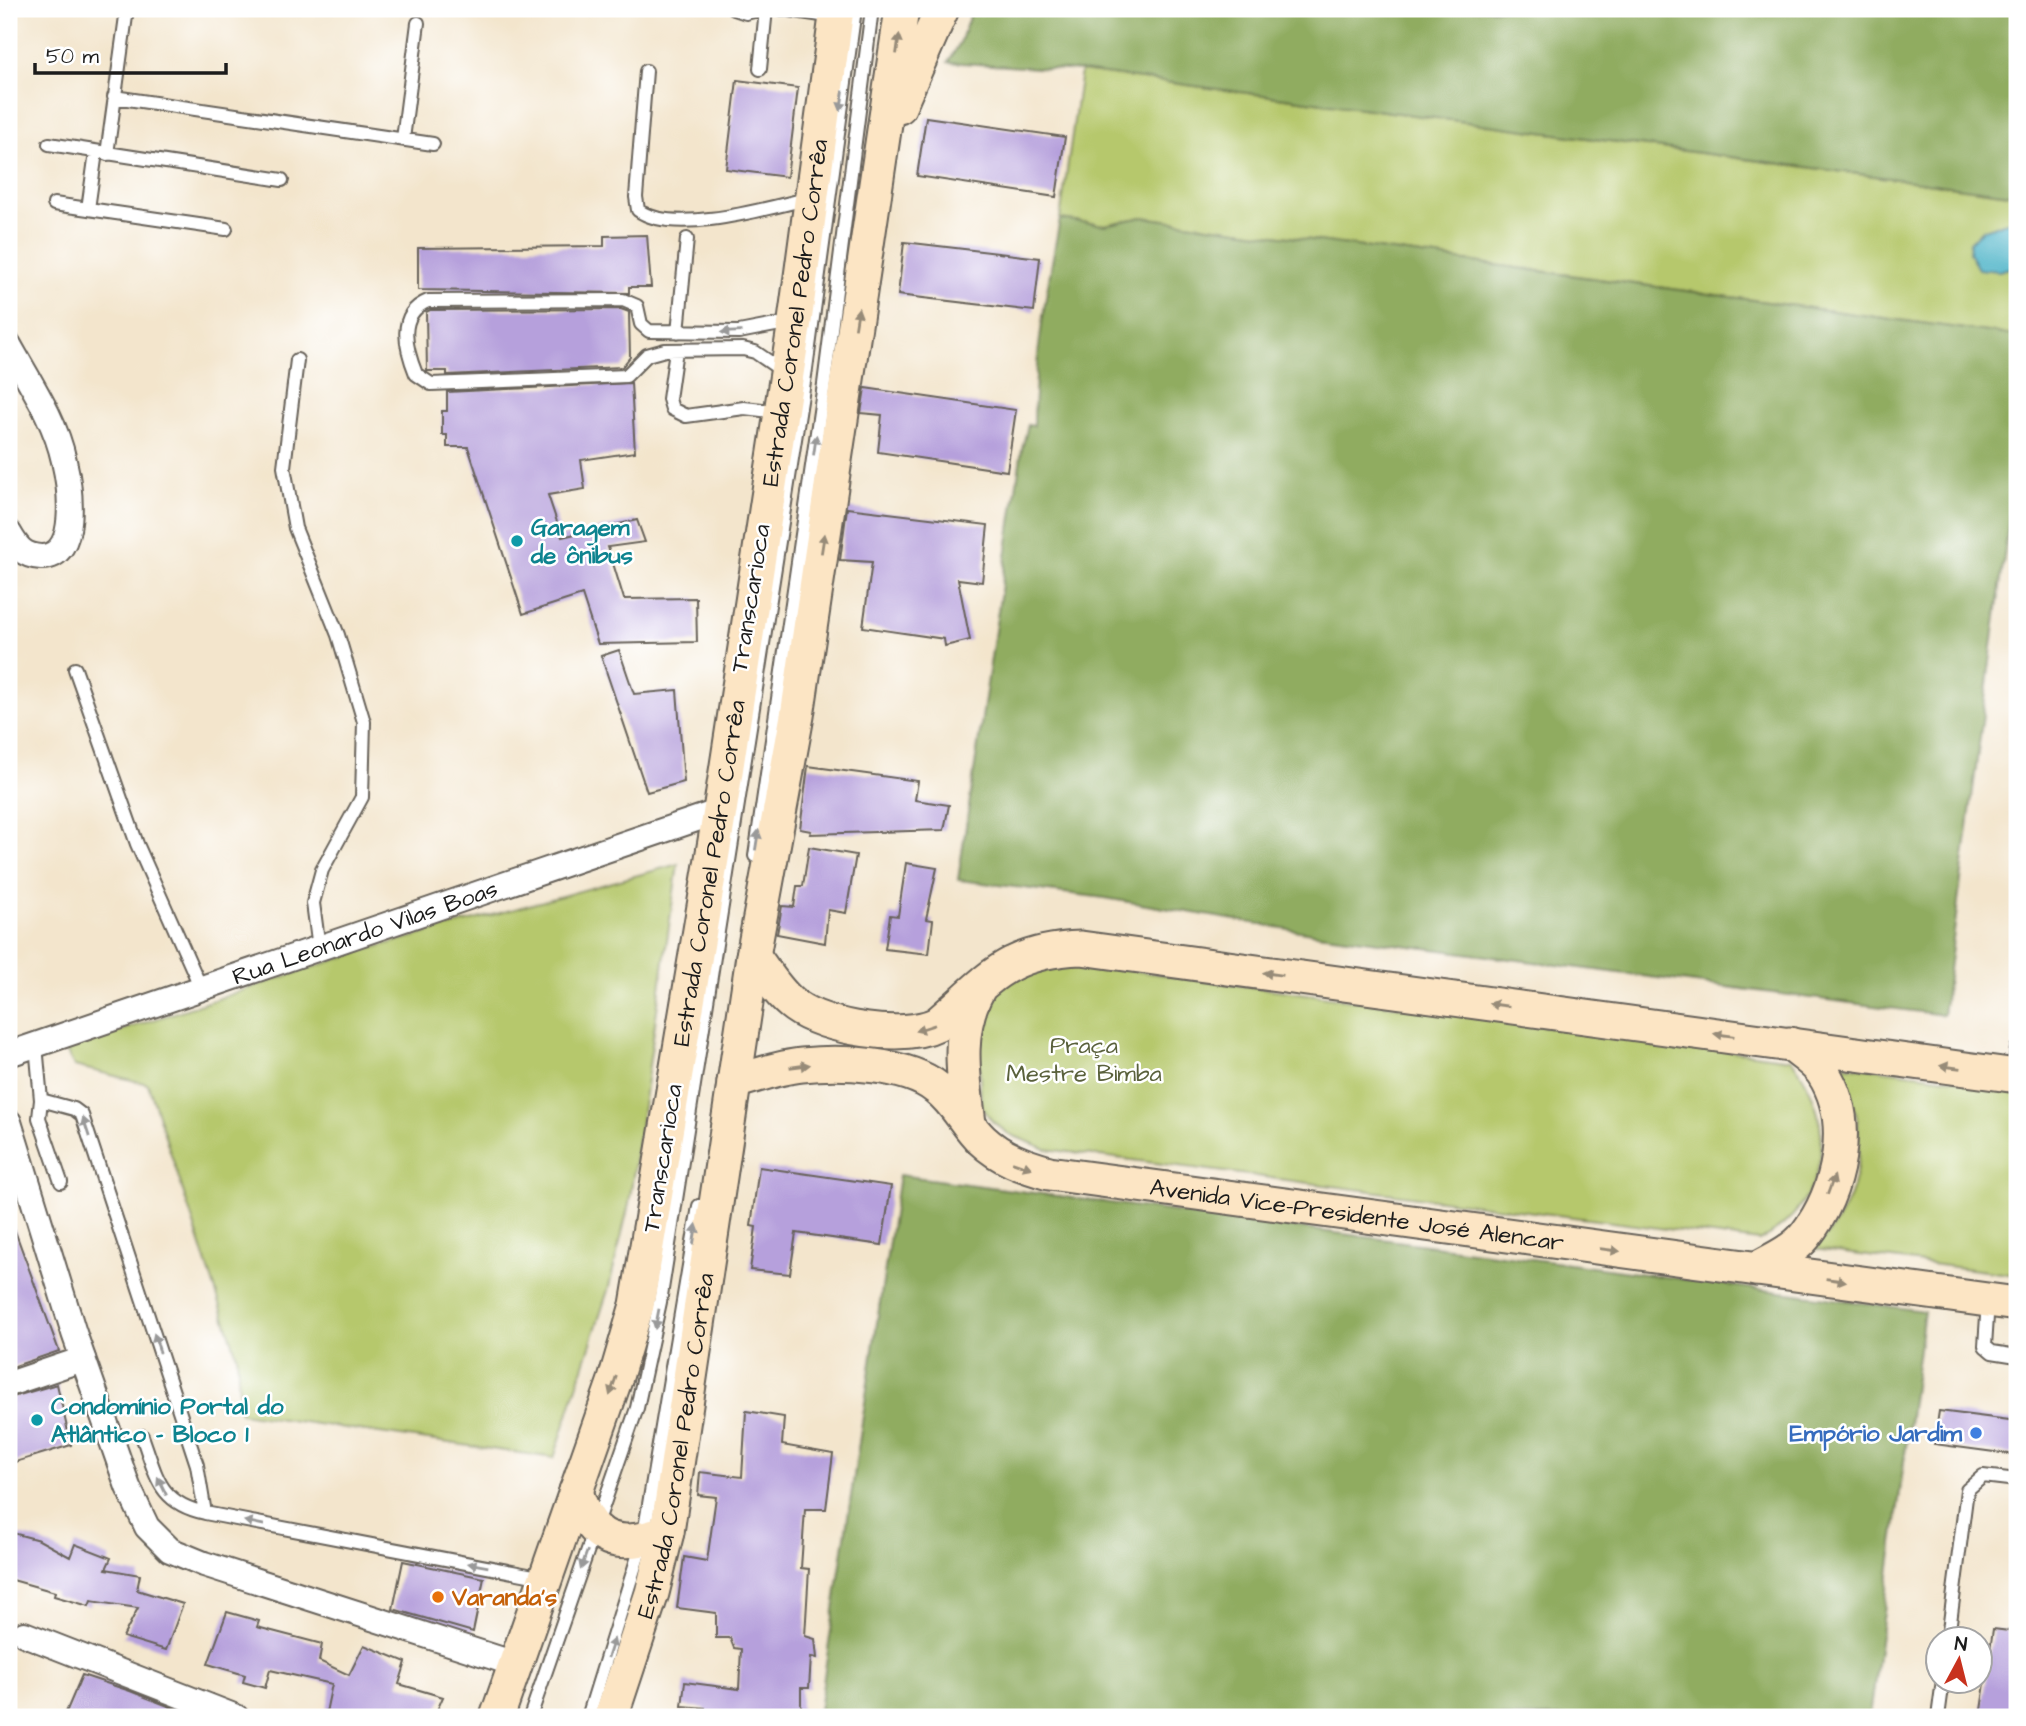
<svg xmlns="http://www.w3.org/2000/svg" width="2026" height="1726" font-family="'Architects Daughter',sans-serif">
	<rect width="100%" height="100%" fill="#fff"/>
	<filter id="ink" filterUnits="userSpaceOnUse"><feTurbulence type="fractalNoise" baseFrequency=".0143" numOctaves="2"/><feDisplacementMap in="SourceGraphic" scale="14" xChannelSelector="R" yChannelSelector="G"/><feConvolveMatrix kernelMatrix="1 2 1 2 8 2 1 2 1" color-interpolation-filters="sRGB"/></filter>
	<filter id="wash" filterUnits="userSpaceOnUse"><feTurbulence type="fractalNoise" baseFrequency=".00686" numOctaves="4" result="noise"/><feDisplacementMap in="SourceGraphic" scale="28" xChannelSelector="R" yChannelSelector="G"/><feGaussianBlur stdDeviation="1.57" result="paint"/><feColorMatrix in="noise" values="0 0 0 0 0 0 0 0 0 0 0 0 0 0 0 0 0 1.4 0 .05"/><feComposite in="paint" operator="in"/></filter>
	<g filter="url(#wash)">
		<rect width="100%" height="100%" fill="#f3e5cc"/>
		<path fill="#b6c86c" stroke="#697244" stroke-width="2" d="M 1081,71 L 2017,195 L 2017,336 L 1142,217 L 1105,225 L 1060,219 Z
			M 678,864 L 629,1204 L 609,1287 L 554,1458 L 240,1413 L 237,1356 L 148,1084 L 74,1066 L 65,1049 L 365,950 Z
			M 1053,960 L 1791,1059 C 1839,1120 1831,1203 1759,1241 L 1046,1149 L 1009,1134 L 992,1121 L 981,1105 L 978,1025 L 995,990 Z
			M 1837,1064 L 2017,1087 L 2017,1159 L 2012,1200 L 2017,1234 L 2017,1275 L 1814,1249 C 1866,1199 1872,1125 1837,1064 Z"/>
		<path fill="#90ac60" stroke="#56643e" stroke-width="2" d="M 972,9 L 2017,9 L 2017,195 L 1081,71 L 948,62 L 960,43 Z
			M 1142,217 L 2017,336 L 2017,459 L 1943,1015 L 1317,934 L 1105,898 L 958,880 L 1022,449 L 1028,425 L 1034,426 C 1034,356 1047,288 1060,219 L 1105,225 Z
			M 899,1175 L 1924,1311 L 1870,1717 L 818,1717 Z"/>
		<path fill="#47b1c6" stroke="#326671" stroke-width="2" d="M 2017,219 L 2017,266 L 1999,271 L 1978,269 L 1969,253 L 1970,242 L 1983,229 Z"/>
		<g id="blocks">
			<path fill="#b6a0dc" d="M 737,80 L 798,88 L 787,177 L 726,169 Z
				M 926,117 L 1065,137 L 1056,197 L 917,176 Z
				M 647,235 L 651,287 L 629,287 L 629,293 L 418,290 L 418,248 L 604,246 L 604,236 Z
				M 904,242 L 1040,258 L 1034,311 L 898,295 Z
				M 621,309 L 629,312 L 630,357 L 622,367 L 447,375 L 447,371 L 427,371 L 426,312 L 430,310 Z
				M 631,383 L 635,452 L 581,460 L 585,489 L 548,495 L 562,537 L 637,520 L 645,542 L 608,547 L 624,599 L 696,598 L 697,642 L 598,644 L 582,595 L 523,614 L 468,447 L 447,447 L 447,435 L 442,435 L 442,411 L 447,411 L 447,392 Z
				M 865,388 L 1016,410 L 1007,471 L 878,452 L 882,415 L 861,413 Z
				M 847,508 L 988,525 L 982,582 L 958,579 L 970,640 L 945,646 L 944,639 L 863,627 L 872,562 L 840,560 Z
				M 619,650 L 634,694 L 677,690 L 684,782 L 647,792 L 601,656 Z
				M 808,766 L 918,781 L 915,800 L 949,805 L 944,830 L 810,834 L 811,831 L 800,829 Z
				M 809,847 L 856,855 L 846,913 L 828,910 L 825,943 L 777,934 L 782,906 L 794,907 L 797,886 L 803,886 Z
				M 906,863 L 937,868 L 926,919 L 933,920 L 929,954 L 885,949 L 890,915 L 898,916 Z
				M 759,1167 L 891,1186 L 882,1245 L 796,1233 L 790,1274 L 750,1270 L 756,1227 L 751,1226 Z
				M 9,1220 L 11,1220 L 59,1351 L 9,1368 Z
				M 57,1384 L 71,1445 L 9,1464 L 9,1398 Z
				M 746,1411 L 784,1417 L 782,1445 L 833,1454 L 826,1509 L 805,1509 L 801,1568 L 809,1569 L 805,1636 L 815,1639 L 817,1658 L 811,1657 L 809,1688 L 801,1688 L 801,1717 L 704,1717 L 705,1708 L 682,1706 L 685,1682 L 739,1689 L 741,1649 L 734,1648 L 730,1638 L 716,1638 L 716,1613 L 677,1608 L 684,1557 L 707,1561 L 716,1497 L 698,1495 L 700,1472 L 742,1477 Z
				M 1939,1411 L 2017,1421 L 2017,1455 L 1934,1444 Z
				M 9,1532 L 39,1540 L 70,1557 L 75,1544 L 111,1558 L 106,1569 L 140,1575 L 137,1590 L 183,1604 L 166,1650 L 123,1637 L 138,1608 L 91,1601 L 89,1606 L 54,1596 L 55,1592 L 9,1579 Z
				M 403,1561 L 484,1578 L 473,1632 L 393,1609 Z
				M 227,1612 L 259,1621 L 257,1627 L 322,1644 L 319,1661 L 349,1675 L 364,1645 L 406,1662 L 399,1684 L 443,1697 L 434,1717 L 325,1717 L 332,1684 L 270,1670 L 265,1688 L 243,1682 L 245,1675 L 208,1664 Z
				M 1993,1629 L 2017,1632 L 2017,1717 L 1980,1717 Z
				M 82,1675 L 130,1691 L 196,1717 L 64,1717 Z"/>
		</g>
	</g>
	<g filter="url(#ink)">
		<use href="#blocks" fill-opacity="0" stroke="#67625a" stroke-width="2"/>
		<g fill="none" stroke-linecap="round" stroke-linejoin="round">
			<defs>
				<path id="lane" d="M 734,9 L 746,13 L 762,9
					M 782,9 L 834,17
					M 760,69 L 766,9
					M 646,71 L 636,197 L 638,210 C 673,236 769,208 810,198
					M 114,97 L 433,144
					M 403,139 L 418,23
					M 49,144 L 282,180
					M 107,154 L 127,9
					M 54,204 L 226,229
					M 88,209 L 96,152
					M 678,332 L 687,239
					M 676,350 L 669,399 L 672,409 L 686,416 L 744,408 L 780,412
					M 297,360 L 284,467 L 295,528 L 338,635 L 364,722 L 362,797 L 322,870 L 313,903 L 319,948
					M 784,372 L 755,352 L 743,349 L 665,350 L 647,355 L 626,376 L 431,384 L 416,374 C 406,349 396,314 428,301 L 623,300 L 637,306 L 641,324 L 649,331 L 739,332 L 791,322
					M 75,669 L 137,844 L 201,988
					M 755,856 L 824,384 L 872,9
					M 36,1045 L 41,1100 L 74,1109 L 82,1115 L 197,1465 L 205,1513 L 544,1578
					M 2013,1076 L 2017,1048
					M 41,1100 L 39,1118 L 61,1182
					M 1988,1301 L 1985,1346 L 1992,1352 L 2017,1356
					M 142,1436 C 157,1476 158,1503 205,1513
					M 1948,1638 L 1967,1490 L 1983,1476 L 2017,1480
					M 530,1717 L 637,1408 L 660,1302 L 806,369 L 855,9
					M 588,1717 L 643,1540 L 699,1206
					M 1938,1717 L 1943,1680"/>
				<g id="street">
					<path d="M 9,345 C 30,383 55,419 64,461 C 70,486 80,558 41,557 C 23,556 17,547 9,533"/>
					<path id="s1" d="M 9,1054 L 720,811"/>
					<path d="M 9,1122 L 74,1333 L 128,1487 L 147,1527 L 170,1550 L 204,1564 L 515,1664"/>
					<path d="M 9,1384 L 83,1359"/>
					<path d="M 24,1634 L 236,1717"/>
				</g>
				<g id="secondary">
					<path d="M 899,107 L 942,9"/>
					<path d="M 753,956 C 766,972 778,994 795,1006 C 825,1028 903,1041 937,1024 C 990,979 1006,951 1081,948 L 2017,1076"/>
					<path id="s2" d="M 734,1082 C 756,1076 779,1067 802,1065 C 839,1061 907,1063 937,1088 C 956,1102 965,1124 982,1140 C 1001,1158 1024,1166 1049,1173 L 2017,1304"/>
					<path d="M 969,1124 C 964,1080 955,1031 978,990"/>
					<path d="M 1756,1269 C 1772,1260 1793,1251 1805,1236 C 1839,1192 1855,1122 1823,1073 C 1816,1062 1801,1053 1790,1044"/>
					<path d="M 576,1491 C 591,1543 618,1550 667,1532"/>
					<path id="s3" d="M 497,1717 L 615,1380 L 637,1305 L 720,811 L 795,321 L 837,9"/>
					<path id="s4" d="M 611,1717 L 652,1593 L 667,1532 L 753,956 L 797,716 L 902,9"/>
				</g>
			</defs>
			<use href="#lane" stroke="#67625a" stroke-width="16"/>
			<use href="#street" stroke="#67625a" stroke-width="28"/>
			<use href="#secondary" stroke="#67625a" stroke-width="37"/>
			<use href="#lane" stroke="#fff" stroke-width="12"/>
			<use href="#street" stroke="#fff" stroke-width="24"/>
			<use href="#secondary" stroke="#fce5c4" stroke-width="33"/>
		</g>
		<defs><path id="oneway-solid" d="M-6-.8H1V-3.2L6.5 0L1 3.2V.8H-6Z" transform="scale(1.75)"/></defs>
		<g fill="#978b78">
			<use href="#oneway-solid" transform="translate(898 44) rotate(-82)"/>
			<use href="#oneway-solid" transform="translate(857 318) rotate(-81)"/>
			<use href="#oneway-solid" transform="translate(823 543) rotate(-81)"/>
			<use href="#oneway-solid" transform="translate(1273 974) rotate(-172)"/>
			<use href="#oneway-solid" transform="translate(1499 1005) rotate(-172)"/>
			<use href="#oneway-solid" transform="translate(925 1028) rotate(162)"/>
			<use href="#oneway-solid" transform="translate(1724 1035) rotate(-172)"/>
			<use href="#oneway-solid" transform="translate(800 1066) rotate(-8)"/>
			<use href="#oneway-solid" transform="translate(1950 1067) rotate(-172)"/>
			<use href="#oneway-solid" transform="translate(1022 1165) rotate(19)"/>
			<use href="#oneway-solid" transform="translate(1831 1185) rotate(-70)"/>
			<use href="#oneway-solid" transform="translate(1610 1250) rotate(8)"/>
			<use href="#oneway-solid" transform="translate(1836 1280) rotate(8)"/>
			<use href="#oneway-solid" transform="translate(613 1386) rotate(109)"/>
		</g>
		<g fill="#999">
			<use href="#oneway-solid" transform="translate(842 101) rotate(98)"/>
			<use href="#oneway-solid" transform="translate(731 332) rotate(178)"/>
			<use href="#oneway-solid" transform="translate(815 445) rotate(-82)"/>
			<use href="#oneway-solid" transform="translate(757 840) rotate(-81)"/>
			<use href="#oneway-solid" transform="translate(86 1127) rotate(-108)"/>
			<use href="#oneway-solid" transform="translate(695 1234) rotate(-81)"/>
			<use href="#oneway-solid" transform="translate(657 1319) rotate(101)"/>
			<use href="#oneway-solid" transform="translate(157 1343) rotate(-108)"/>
			<use href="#oneway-solid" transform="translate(162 1486) rotate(-116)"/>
			<use href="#oneway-solid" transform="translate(254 1523) rotate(-169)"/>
			<use href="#oneway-solid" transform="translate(584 1560) rotate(110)"/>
			<use href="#oneway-solid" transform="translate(478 1565) rotate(-170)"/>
			<use href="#oneway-solid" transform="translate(611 1648) rotate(-72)"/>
		</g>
	</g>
	<g fill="#0f9aa8" stroke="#fff" stroke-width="2.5">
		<circle cx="517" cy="541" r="7"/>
		<circle cx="37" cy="1420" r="7"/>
	</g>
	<circle fill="#3f7fe0" stroke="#fff" stroke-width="2.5" cx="1976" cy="1433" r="7"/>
	<circle fill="#e8710a" stroke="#fff" stroke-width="2.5" cx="438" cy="1597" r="7"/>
	<g text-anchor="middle" stroke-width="5" stroke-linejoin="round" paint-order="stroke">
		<g font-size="24" fill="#1c1c1c" stroke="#fff">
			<text dy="8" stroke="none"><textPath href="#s3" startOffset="1440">Estrada Coronel Pedro Corrêa</textPath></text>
			<text transform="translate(750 598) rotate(-81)" y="8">Transcarioca</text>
			<text dy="8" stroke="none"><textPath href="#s3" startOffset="873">Estrada Coronel Pedro Corrêa</textPath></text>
			<text dy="8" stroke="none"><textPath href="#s1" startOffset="376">Rua Leonardo Vilas Boas</textPath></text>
			<text transform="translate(662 1158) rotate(-81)" y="8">Transcarioca</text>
			<text dy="8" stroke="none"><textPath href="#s2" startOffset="665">Avenida Vice-Presidente José Alencar</textPath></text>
			<text dy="8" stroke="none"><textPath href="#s4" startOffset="280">Estrada Coronel Pedro Corrêa</textPath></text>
		</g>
		<g font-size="24" font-weight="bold" fill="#0d838f" stroke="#fff" text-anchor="start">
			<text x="531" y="535">Garagem<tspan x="531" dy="28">de ônibus</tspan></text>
			<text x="51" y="1414">Condomínio Portal do<tspan x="51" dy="28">Atlântico - Bloco 1</tspan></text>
		</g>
		<g font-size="24" fill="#5a613c" stroke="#fff">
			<text x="1084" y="1053">Praça<tspan x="1084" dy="28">Mestre Bimba</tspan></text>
		</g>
		<g font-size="24" font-weight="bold" fill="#366cbe" stroke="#fff" text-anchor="end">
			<text x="1962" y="1441">Empório Jardim</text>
		</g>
		<g font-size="24" font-weight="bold" fill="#c56008" stroke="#fff" text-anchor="start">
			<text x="452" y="1605">Varanda's</text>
		</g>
	</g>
	<rect width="2026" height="1726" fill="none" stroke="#fff" stroke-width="35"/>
	<g transform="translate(1959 1660) rotate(7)"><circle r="33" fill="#ffffff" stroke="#a4a4a4" stroke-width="2"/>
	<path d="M0-5L12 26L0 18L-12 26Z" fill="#c8321e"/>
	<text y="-10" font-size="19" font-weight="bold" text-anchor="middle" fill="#1c1c1c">N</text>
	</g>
	<path d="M35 63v10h191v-10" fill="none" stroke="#1c1c1c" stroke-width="3.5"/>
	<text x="46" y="63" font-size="21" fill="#1c1c1c" stroke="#ffffff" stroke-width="5" paint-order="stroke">50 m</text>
</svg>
